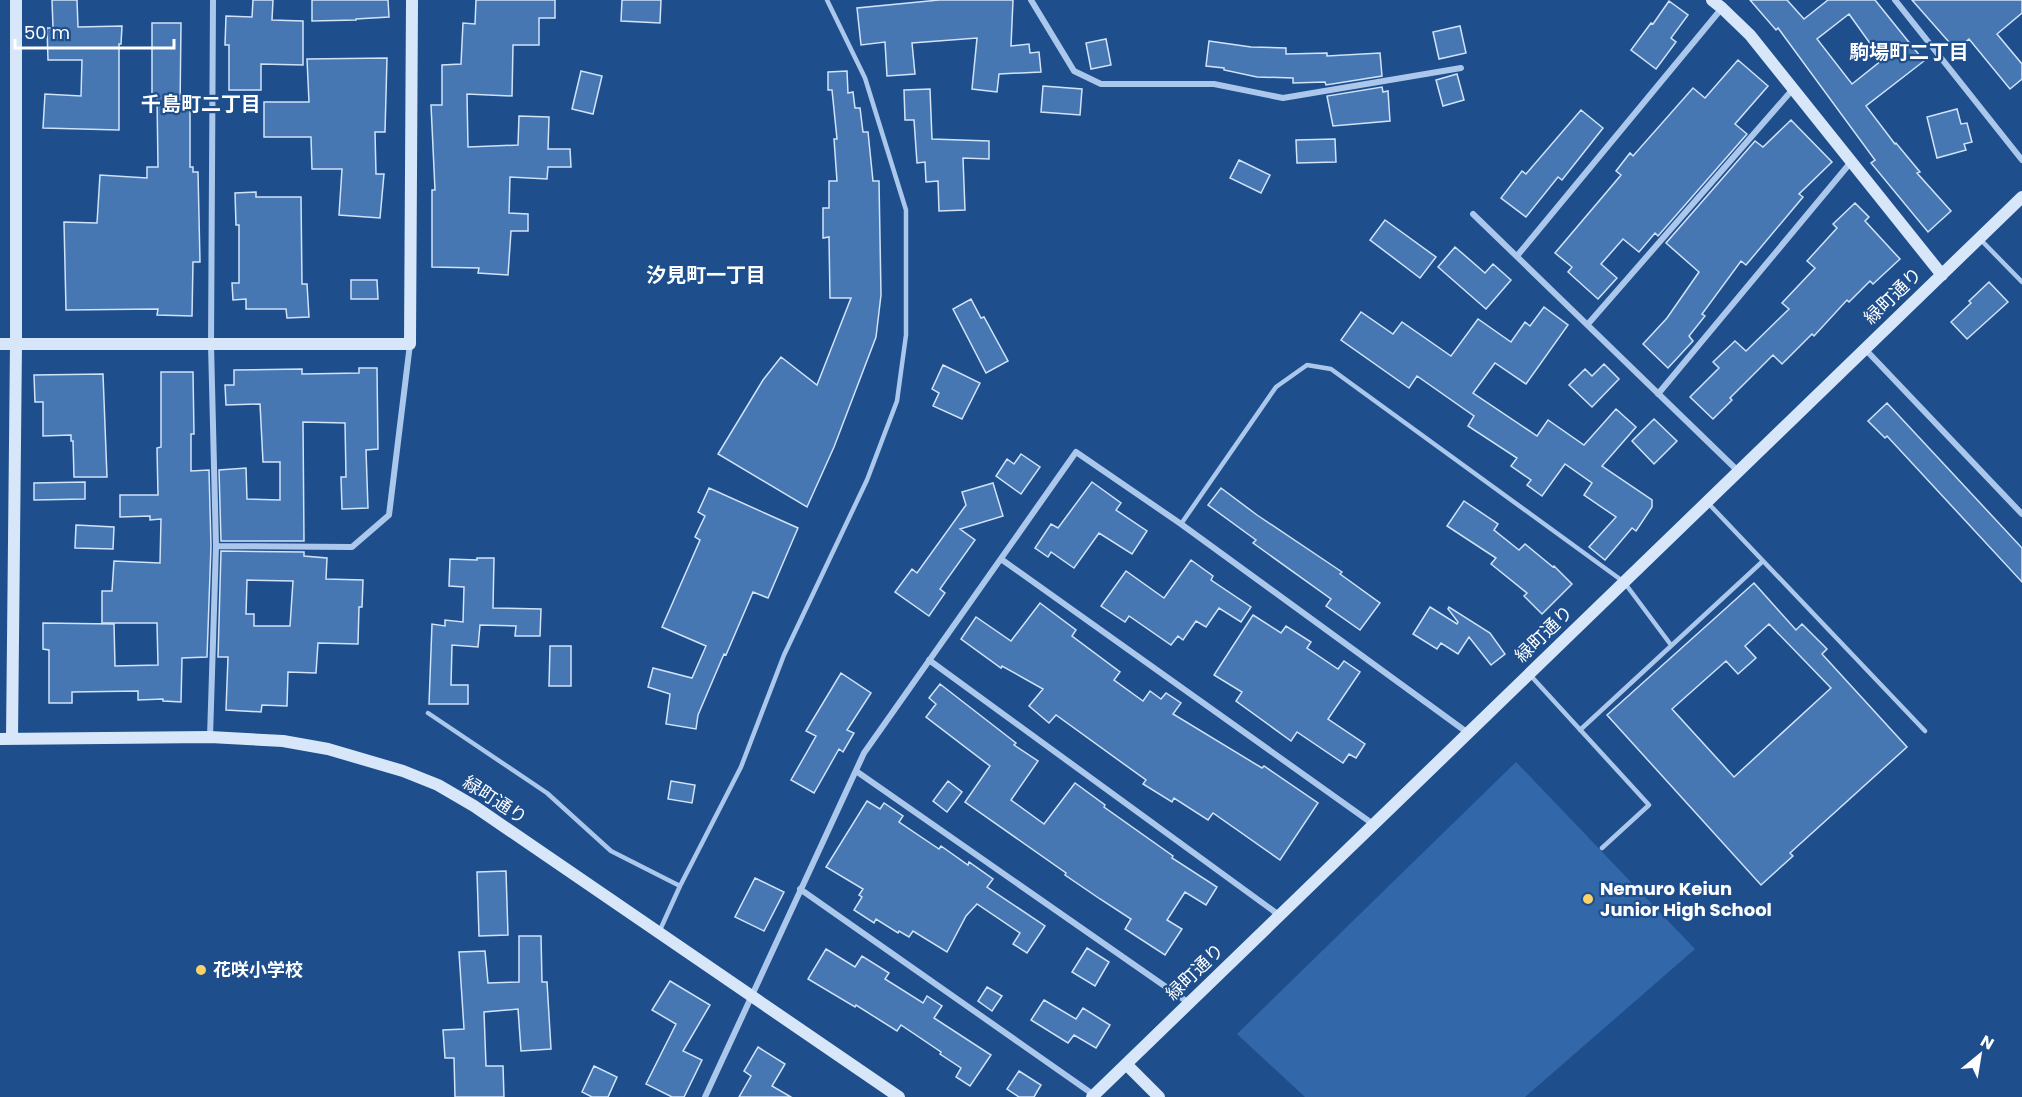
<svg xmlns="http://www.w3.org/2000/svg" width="2022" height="1097" font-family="Poppins,'Noto Sans JP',sans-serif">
	<rect width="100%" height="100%" fill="#1e4e8c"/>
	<path fill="#3268a9" d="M 1516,762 L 1695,949 L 1525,1097 L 1305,1097 L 1237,1034 Z"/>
	<path fill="#4777b3" stroke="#d0e3f9" stroke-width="1.5" fill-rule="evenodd" d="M 52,0 L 77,0 L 78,27 L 122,26 L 121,44 L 119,44 L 119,130 L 43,128 L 45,94 L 81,96 L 82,60 L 48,60 L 47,28 L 53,28 Z
		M 253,0 L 273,0 L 272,20 L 303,21 L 303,65 L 261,64 L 261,90 L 229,90 L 229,45 L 225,45 L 226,16 L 252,17 Z
		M 312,0 L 388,0 L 389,17 L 356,19 L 356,20 L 312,21 Z
		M 476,0 L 555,0 L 555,18 L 539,18 L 539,45 L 513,45 L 512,96 L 467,94 L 468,147 L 518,145 L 519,116 L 549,117 L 548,149 L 570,149 L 571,167 L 548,167 L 547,179 L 510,177 L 509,213 L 528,214 L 528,231 L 511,231 L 508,275 L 478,273 L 479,268 L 432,267 L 432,190 L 435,190 L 431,105 L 442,105 L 442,65 L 461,64 L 463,23 L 475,24 Z
		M 622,0 L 661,0 L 660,23 L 621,21 Z
		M 939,0 L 1013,0 L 1011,46 L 1029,44 L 1030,53 L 1039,52 L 1041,72 L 999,74 L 997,92 L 972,89 L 977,38 L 912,43 L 915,74 L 887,76 L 885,42 L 861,45 L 857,8 Z
		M 1750,0 L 1787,0 L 1804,19 L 1828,0 L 1875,0 L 1924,61 L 1866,106 L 1895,144 L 1896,143 L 1920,172 L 1917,173 L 1951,211 L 1928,232 L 1871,163 L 1875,160 L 1778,28 L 1776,30 ZM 1849,14 L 1882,60 L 1852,84 L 1817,39 Z
		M 1912,0 L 2022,0 L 2022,13 L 1997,34 L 2022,64 L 2022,79 L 2010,89 L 1969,39 L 1956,50 Z
		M 1669,1 L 1688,15 L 1671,38 L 1676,42 L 1656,69 L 1631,50 L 1651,23 L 1653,24 Z
		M 152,23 L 181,23 L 180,109 L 190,109 L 190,167 L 193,167 L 193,172 L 198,172 L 200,262 L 193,262 L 192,316 L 157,315 L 158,309 L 66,310 L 64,222 L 97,223 L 100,175 L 147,178 L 147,167 L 158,167 L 157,98 L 152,98 Z
		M 1460,26 L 1466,53 L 1439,59 L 1433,32 Z
		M 1106,39 L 1111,65 L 1091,69 L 1086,43 Z
		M 1209,41 L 1251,47 L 1286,48 L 1286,54 L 1327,53 L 1327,56 L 1380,53 L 1382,76 L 1326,85 L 1325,82 L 1293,83 L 1293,78 L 1257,77 L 1224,70 L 1224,68 L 1206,66 Z
		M 387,58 L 385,132 L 375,132 L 376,174 L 384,174 L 380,218 L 339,215 L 342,169 L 312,169 L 311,137 L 264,137 L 264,102 L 309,102 L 307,59 Z
		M 1738,60 L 1768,86 L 1735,124 L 1747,134 L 1658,236 L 1655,233 L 1639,252 L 1623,239 L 1601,264 L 1617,278 L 1598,299 L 1568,272 L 1572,267 L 1555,253 L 1621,175 L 1616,171 L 1630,153 L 1633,156 L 1693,88 L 1705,98 Z
		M 581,71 L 602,76 L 593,114 L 572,109 Z
		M 847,71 L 848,93 L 853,92 L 855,108 L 860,108 L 863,132 L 868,132 L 873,181 L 879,181 L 881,295 L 876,337 L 834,447 L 807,507 L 718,454 L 763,380 L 781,357 L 817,385 L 851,298 L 830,298 L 829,237 L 823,238 L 823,208 L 829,208 L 829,181 L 837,181 L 834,139 L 837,139 L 832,90 L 828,90 L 828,72 Z
		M 1457,74 L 1464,100 L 1443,106 L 1436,80 Z
		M 1043,86 L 1082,89 L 1080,115 L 1041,112 Z
		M 1382,87 L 1383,92 L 1388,91 L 1390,121 L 1333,126 L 1327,96 Z
		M 930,89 L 932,139 L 989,141 L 989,159 L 963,158 L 965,210 L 939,211 L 938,181 L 926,182 L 925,162 L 917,163 L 914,120 L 905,120 L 904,90 Z
		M 1957,109 L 1961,124 L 1967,123 L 1972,142 L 1964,144 L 1966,150 L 1937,158 L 1927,117 Z
		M 1581,110 L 1603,128 L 1562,180 L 1558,177 L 1526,217 L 1501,198 L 1522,171 L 1526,174 Z
		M 1791,120 L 1832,162 L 1799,194 L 1803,197 L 1746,265 L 1741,261 L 1702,314 L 1705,316 L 1689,336 L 1693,341 L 1668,368 L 1643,344 L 1667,318 L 1699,272 L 1666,243 L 1755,141 L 1763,147 Z
		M 1335,139 L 1336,162 L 1297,163 L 1296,140 Z
		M 1239,160 L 1270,175 L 1261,193 L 1230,178 Z
		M 256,192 L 256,197 L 301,197 L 302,284 L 307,284 L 309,317 L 287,318 L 286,309 L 246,309 L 246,299 L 233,300 L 232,283 L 239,283 L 239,225 L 236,225 L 235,193 Z
		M 1855,203 L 1869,217 L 1865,221 L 1900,259 L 1873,284 L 1870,281 L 1849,302 L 1847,300 L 1814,336 L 1812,334 L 1782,364 L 1773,355 L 1730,398 L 1732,400 L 1713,419 L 1690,397 L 1719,368 L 1713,362 L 1735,341 L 1746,351 L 1789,309 L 1782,303 L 1815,268 L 1807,261 L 1837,228 L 1833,224 Z
		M 1385,220 L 1436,257 L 1420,278 L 1370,240 Z
		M 1455,247 L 1485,273 L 1493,264 L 1511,280 L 1486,309 L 1438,267 Z
		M 351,280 L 377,280 L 378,299 L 351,299 Z
		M 1989,282 L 2008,302 L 1967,339 L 1951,322 L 1971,303 L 1969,301 Z
		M 971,299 L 981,318 L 984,317 L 1008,361 L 986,373 L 953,309 Z
		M 1544,307 L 1568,325 L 1526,384 L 1495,363 L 1473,393 L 1537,436 L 1548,420 L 1584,445 L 1616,409 L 1636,427 L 1602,466 L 1652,500 L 1652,507 L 1636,531 L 1632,528 L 1605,560 L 1589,547 L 1616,517 L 1584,495 L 1592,483 L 1565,464 L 1542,496 L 1527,485 L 1531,480 L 1511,466 L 1517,458 L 1468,426 L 1474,416 L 1417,376 L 1409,388 L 1341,340 L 1361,312 L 1393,334 L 1402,322 L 1451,356 L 1478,319 L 1511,342 L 1525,322 L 1530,326 Z
		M 1604,364 L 1619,379 L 1592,407 L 1569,385 L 1585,369 L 1592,376 Z
		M 943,365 L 980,383 L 962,419 L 933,406 L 939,393 L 932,389 Z
		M 359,368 L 377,368 L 378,449 L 366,450 L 368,508 L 342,509 L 341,477 L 346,477 L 345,423 L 303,422 L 304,541 L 221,541 L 219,470 L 246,468 L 247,499 L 280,500 L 280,462 L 263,462 L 260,404 L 226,405 L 225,385 L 234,385 L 234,370 L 302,369 L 302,374 L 359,373 Z
		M 161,372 L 193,372 L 194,434 L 191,434 L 191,471 L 209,470 L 211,546 L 207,657 L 182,658 L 181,702 L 163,701 L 163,699 L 138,700 L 138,691 L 72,692 L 72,703 L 49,703 L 49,650 L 43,649 L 43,623 L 114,624 L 115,666 L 158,665 L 157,623 L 102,623 L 102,591 L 112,591 L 114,561 L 160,563 L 161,519 L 150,520 L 150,516 L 120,517 L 120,495 L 158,495 L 157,448 L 161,447 Z
		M 103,374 L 107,477 L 74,477 L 73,441 L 71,441 L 71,435 L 43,436 L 43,402 L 35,402 L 34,375 Z
		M 1887,403 L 2022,548 L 2022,582 L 1887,436 L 1885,438 L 1868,421 Z
		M 1654,419 L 1677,441 L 1654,464 L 1632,441 Z
		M 1021,454 L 1040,467 L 1021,494 L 996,476 L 1007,459 L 1014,464 Z
		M 85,482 L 85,499 L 34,500 L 34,483 Z
		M 1092,482 L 1121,503 L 1116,510 L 1147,531 L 1132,554 L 1099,533 L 1074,568 L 1051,552 L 1048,557 L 1035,548 L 1051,524 L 1058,528 Z
		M 993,483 L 1003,516 L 960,529 L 975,540 L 940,589 L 945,593 L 929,616 L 895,592 L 912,569 L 917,573 L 966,505 L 962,492 Z
		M 709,488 L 798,528 L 768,598 L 753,592 L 726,655 L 724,654 L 698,715 L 696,729 L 666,724 L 670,694 L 648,687 L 653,668 L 692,678 L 706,646 L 662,627 L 700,540 L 695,537 L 705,516 L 698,512 Z
		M 1221,488 L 1257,515 L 1342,572 L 1340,574 L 1380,603 L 1360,630 L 1326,606 L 1331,599 L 1253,543 L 1256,540 L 1208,505 Z
		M 1464,501 L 1498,524 L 1494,530 L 1519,550 L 1525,544 L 1553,567 L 1554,566 L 1572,584 L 1542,614 L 1524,596 L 1527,593 L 1491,564 L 1496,558 L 1447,526 Z
		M 76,525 L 114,527 L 113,549 L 75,548 Z
		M 221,551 L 304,552 L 304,556 L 327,558 L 326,579 L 363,580 L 362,607 L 359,607 L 358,644 L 318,643 L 316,673 L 288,672 L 287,706 L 262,705 L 261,712 L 226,710 L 228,657 L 218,657 ZM 247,580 L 293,581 L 290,626 L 254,626 L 254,614 L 246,614 Z
		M 477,558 L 494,558 L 493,608 L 541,609 L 540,636 L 515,636 L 516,626 L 480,625 L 478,647 L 452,645 L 451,685 L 468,685 L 468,704 L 429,704 L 432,624 L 445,626 L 445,620 L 463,622 L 464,587 L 449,586 L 450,559 L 477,560 Z
		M 1191,560 L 1213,576 L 1211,580 L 1251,607 L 1241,622 L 1219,608 L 1206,627 L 1196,621 L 1183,640 L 1178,636 L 1171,645 L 1129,616 L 1125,622 L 1101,606 L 1126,571 L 1164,598 Z
		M 1754,583 L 1796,630 L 1802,624 L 1827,649 L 1822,654 L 1907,747 L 1790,853 L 1793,856 L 1761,885 L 1607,715 ZM 1769,624 L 1831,688 L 1734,777 L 1672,709 L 1726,661 L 1738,674 L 1756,658 L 1745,646 Z
		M 1040,603 L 1076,630 L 1072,636 L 1120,672 L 1114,680 L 1143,701 L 1150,691 L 1161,699 L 1166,693 L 1181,703 L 1173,714 L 1262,768 L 1264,766 L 1318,803 L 1280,860 L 1213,813 L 1208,820 L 1174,798 L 1172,802 L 1143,784 L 1146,780 L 1056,715 L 1049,723 L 1029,706 L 1043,689 L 1002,666 L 1001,668 L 961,639 L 976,617 L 1011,641 Z
		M 1430,607 L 1457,624 L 1458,622 L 1448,609 L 1449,607 L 1490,633 L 1505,654 L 1491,665 L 1469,637 L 1458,654 L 1441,643 L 1437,649 L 1413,634 Z
		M 1253,615 L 1281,633 L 1286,626 L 1311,642 L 1307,648 L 1338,669 L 1344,661 L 1360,672 L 1328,719 L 1365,744 L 1356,758 L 1349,754 L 1343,763 L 1297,732 L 1291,741 L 1236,701 L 1242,692 L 1214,675 Z
		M 550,646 L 571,646 L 571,686 L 549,686 Z
		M 841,673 L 871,693 L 847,730 L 854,733 L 843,752 L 839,749 L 814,793 L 791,780 L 816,736 L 806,731 Z
		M 940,684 L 1016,743 L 1014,745 L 1038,761 L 1011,800 L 1044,824 L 1075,783 L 1105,805 L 1104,807 L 1173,856 L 1172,858 L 1217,887 L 1206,905 L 1185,892 L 1167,920 L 1182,929 L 1165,955 L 1125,929 L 1131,919 L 1100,899 L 1065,875 L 1066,873 L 965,802 L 990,766 L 926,717 L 936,704 L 929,698 Z
		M 671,781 L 695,785 L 692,803 L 668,799 Z
		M 948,781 L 962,792 L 947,812 L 933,801 Z
		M 867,801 L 880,809 L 884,803 L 903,816 L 899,822 L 939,849 L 941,846 L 968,865 L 969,862 L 993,879 L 987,887 L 1045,926 L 1027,953 L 1013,944 L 1020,933 L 977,904 L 966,916 L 947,952 L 913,931 L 909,937 L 899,931 L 898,933 L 876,919 L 874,923 L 854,910 L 862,897 L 859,895 L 863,889 L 826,867 Z
		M 506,871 L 508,935 L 479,936 L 477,872 Z
		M 755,878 L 784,892 L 764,931 L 735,917 Z
		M 519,936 L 541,936 L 542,982 L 547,982 L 551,1049 L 521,1051 L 518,1009 L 484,1012 L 486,1066 L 503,1066 L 504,1097 L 455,1097 L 454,1058 L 445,1058 L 443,1030 L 464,1029 L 459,952 L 485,951 L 488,983 L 519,982 Z
		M 1087,948 L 1109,962 L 1095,986 L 1072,972 Z
		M 826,949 L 855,967 L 862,956 L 889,973 L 885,979 L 923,1003 L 927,996 L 942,1006 L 934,1018 L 991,1055 L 970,1086 L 956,1077 L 961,1068 L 940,1054 L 941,1052 L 901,1025 L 897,1031 L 856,1005 L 855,1007 L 808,979 Z
		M 670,981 L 710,1005 L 683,1051 L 702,1060 L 684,1097 L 672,1097 L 646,1084 L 676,1024 L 652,1010 Z
		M 987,987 L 1002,996 L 992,1011 L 978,1001 Z
		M 1044,1000 L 1076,1019 L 1083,1008 L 1110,1025 L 1096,1048 L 1074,1035 L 1068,1043 L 1031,1020 Z
		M 758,1047 L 785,1064 L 772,1086 L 791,1097 L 739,1097 L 751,1076 L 744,1071 Z
		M 594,1066 L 617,1077 L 608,1097 L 592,1097 L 582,1092 Z
		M 1019,1071 L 1041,1085 L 1034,1097 L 1019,1097 L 1007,1089 Z"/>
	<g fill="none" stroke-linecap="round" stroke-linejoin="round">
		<path stroke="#abc8ec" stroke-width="4.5" d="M 1980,239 L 2022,282
			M 1708,503 L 1925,731
			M 1181,524 L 1276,387 L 1307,365 L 1331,369 L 1624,582 L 1671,645
			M 1531,676 L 1649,805 L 1602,848
			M 428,713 L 547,793 L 611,851 L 680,886
			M 1580,730 L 1763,561
			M 660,930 L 680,886 L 741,767 L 784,655 L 867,480 L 897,401 L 906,335 L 906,210 L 865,78 L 827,0"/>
		<path stroke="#abc8ec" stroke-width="6" d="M 1031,0 L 1074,71 L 1101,84 L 1214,84 L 1283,98 L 1461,68
			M 1895,0 L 2022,160
			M 1473,214 L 1738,471
			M 1517,256 L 1722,8
			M 1588,324 L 1793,89
			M 1865,349 L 2022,514
			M 1658,394 L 1851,162
			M 216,546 L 352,547 L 389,515 L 410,344
			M 1001,559 L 1373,824
			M 929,660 L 1279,915
			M 210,737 L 216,546 L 211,345 L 213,0
			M 856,771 L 1189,1003
			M 800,889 L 1094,1095
			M 705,1097 L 864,753 L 1076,452 L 1181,524 L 1468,733"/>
		<path stroke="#d7e6f9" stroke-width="12" d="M 1712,0 L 1722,8 L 1750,35 L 1942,275
			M 0,344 L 410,344 L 412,0
			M 0,739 L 210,737 L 283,741 L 328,749 L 403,771 L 438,785 L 474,806 L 899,1097
			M 12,739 L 16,344 L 16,0
			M 1126,1064 L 1159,1097
			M 1092,1097 L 2022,197"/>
	</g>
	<g fill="#fbd16a" stroke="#1e4e8c" stroke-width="2">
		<circle cx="1588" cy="899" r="6"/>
		<circle cx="201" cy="970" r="6"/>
	</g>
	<g text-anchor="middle" stroke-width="4.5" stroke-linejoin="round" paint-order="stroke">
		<g font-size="18" fill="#fff" stroke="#1e4e8c">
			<text transform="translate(1893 296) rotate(-44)" y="6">緑町通り</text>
			<text transform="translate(1544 634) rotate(-44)" y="6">緑町通り</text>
			<text transform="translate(495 800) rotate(33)" y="6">緑町通り</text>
			<text transform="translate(1195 972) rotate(-44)" y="6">緑町通り</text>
		</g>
		<g font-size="18" font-weight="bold" fill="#fff" stroke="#1e4e8c" text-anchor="start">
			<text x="1600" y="895">Nemuro Keiun<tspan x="1600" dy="21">Junior High School</tspan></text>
			<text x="213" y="976">花咲小学校</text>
		</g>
		<g font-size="20" font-weight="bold" fill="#fff" stroke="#1e4e8c">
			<text x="1909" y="59">駒場町二丁目</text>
			<text x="201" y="111">千島町二丁目</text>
			<text x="706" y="282">汐見町一丁目</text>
		</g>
	</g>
	<g transform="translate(1980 1055) rotate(30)" stroke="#1e4e8c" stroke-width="4.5" paint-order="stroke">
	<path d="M0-4.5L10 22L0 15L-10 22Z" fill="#ffffff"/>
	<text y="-9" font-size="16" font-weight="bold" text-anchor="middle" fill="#ffffff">N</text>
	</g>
	<path d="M15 39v9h159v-9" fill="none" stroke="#ffffff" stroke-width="3"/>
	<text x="24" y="39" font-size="18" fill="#ffffff" stroke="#1e4e8c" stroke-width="4.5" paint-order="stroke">50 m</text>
</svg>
